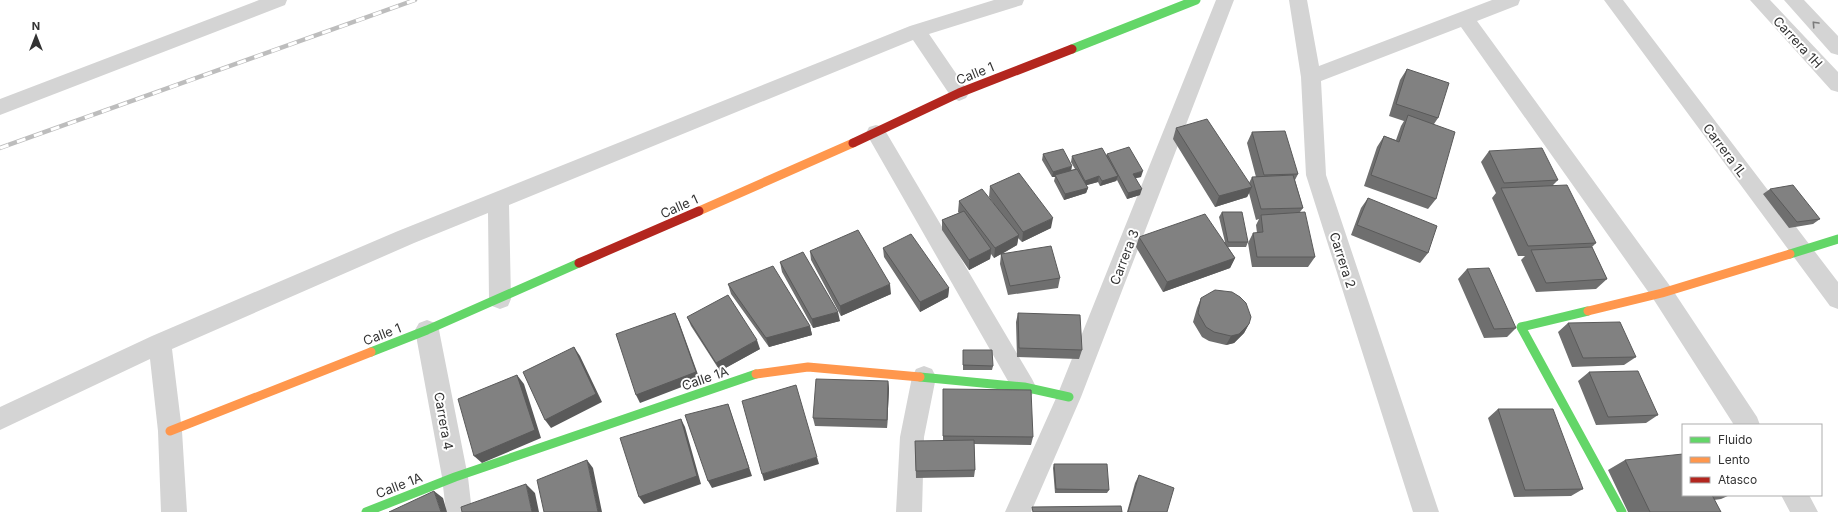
<svg xmlns="http://www.w3.org/2000/svg" width="1838" height="512" font-family="Inter,sans-serif">
	<rect width="100%" height="100%" fill="#fff"/>
	<g fill="none" stroke-linecap="round" stroke-linejoin="round">
		<path fill="#d4d4d4" fill-rule="evenodd" d="M 259,0 L 287,0 L 285,5 L 0,115 L 0,99 Z
			M 994,0 L 1024,0 L 1022,5 L 929,34 L 966,88 L 969,93 L 966,98 L 959,101 L 952,98 L 913,40 L 509,205 L 511,299 L 508,306 L 500,309 L 492,306 L 489,299 L 488,213 L 414,243 L 172,349 L 182,431 L 187,512 L 161,512 L 158,431 L 150,359 L 0,430 L 0,407 L 152,336 L 398,231 L 910,26 Z
			M 1216,0 L 1234,0 L 1081,397 L 1031,512 L 1005,512 L 1057,396 Z
			M 1289,0 L 1307,0 L 1319,66 L 1492,0 L 1520,0 L 1518,5 L 1477,21 L 1670,286 L 1757,417 L 1760,425 L 1734,425 L 1654,300 L 1461,27 L 1321,81 L 1326,175 L 1439,512 L 1413,512 L 1306,175 L 1301,77 Z
			M 1604,0 L 1623,0 L 1838,282 L 1838,309 L 1830,306 Z
			M 1750,0 L 1770,0 L 1838,72 L 1838,92 L 1831,90 Z
			M 1784,0 L 1804,0 L 1838,36 L 1838,55 L 1831,53 Z
			M 876,125 L 883,127 L 1032,379 L 1036,387 L 1032,395 L 1024,398 L 1016,395 L 866,133 L 869,127 Z
			M 427,320 L 435,323 L 439,330 L 468,477 L 472,512 L 446,512 L 442,477 L 415,330 L 419,323 Z
			M 924,366 L 932,369 L 936,377 L 924,437 L 922,512 L 896,512 L 900,437 L 912,377 L 916,369 Z
			M 1781,495 L 1809,495 L 1818,512 L 1790,512 Z"/>
		<path stroke="#63d668" stroke-width="9" d="M 1072,49 L 1196,0
			M 1790,254 L 1838,239
			M 1588,311 L 1521,327 L 1622,512
			M 371,352 L 427,330 L 579,263
			M 920,377 L 1024,387 L 1069,397
			M 366,512 L 455,477 L 756,374"/>
		<path stroke="#ff974d" stroke-width="9" d="M 699,211 L 853,143
			M 1588,311 L 1662,293 L 1790,254
			M 756,374 L 808,367 L 920,377
			M 170,431 L 371,352"/>
		<path stroke="#b3261e" stroke-width="9" d="M 853,143 L 959,93 L 1072,49
			M 579,263 L 699,211"/>
		<defs>
			<path id="rail" d="M 0,148 L 415,0"/>
		</defs>
		<use href="#rail" stroke="#bdbdbd" stroke-width="4.5"/>
		<use href="#rail" stroke="#fff" stroke-width="3" stroke-dasharray="9" stroke-linecap="butt"/>
	</g>
	<path fill="#6f6f6f" d="M 1407,69 L 1438,118 L 1434,124 L 1436,199 L 1428,209 L 1364,186 L 1377,147 L 1384,136 L 1396,140 L 1401,126 L 1404,121 L 1389,116 L 1400,80 Z
		M 1176,128 L 1249,183 L 1252,177 L 1256,177 L 1247,143 L 1252,132 L 1298,174 L 1295,180 L 1303,208 L 1300,212 L 1315,257 L 1308,267 L 1252,267 L 1248,243 L 1253,233 L 1257,233 L 1256,225 L 1259,219 L 1256,220 L 1249,193 L 1247,197 L 1215,207 L 1173,139 Z
		M 1489,151 L 1558,180 L 1553,185 L 1596,243 L 1592,247 L 1607,279 L 1596,289 L 1536,292 L 1521,260 L 1525,256 L 1518,256 L 1492,198 L 1496,193 L 1481,162 Z
		M 1043,154 L 1071,170 L 1075,169 L 1071,162 L 1072,156 L 1106,156 L 1107,154 L 1141,177 L 1136,178 L 1140,195 L 1127,199 L 1117,180 L 1116,181 L 1100,186 L 1098,182 L 1086,185 L 1088,188 L 1086,193 L 1064,200 L 1054,181 L 1055,177 L 1052,177 L 1042,160 Z
		M 990,186 L 1051,228 L 1022,242 L 1018,238 L 1017,245 L 1002,254 L 1060,278 L 1058,288 L 1008,295 L 1000,264 L 1001,254 L 994,258 L 991,254 L 990,259 L 969,270 L 942,230 L 942,220 L 959,213 L 958,212 L 959,201 L 1001,214 L 989,197 Z
		M 1770,189 L 1820,219 L 1813,224 L 1789,228 L 1763,194 Z
		M 1368,198 L 1428,253 L 1420,263 L 1351,235 L 1361,208 Z
		M 1222,212 L 1248,242 L 1246,247 L 1228,247 L 1235,258 L 1230,268 L 1163,292 L 1136,247 L 1139,237 L 1225,242 L 1219,217 Z
		M 883,248 L 949,288 L 948,297 L 920,312 L 884,257 Z
		M 810,251 L 891,294 L 841,316 L 811,260 Z
		M 780,262 L 840,321 L 813,328 L 782,272 Z
		M 1467,269 L 1516,328 L 1507,337 L 1484,338 L 1458,279 Z
		M 728,284 L 810,326 L 812,335 L 769,347 L 731,294 Z
		M 1201,298 L 1249,324 L 1244,333 L 1234,343 L 1226,345 L 1209,341 L 1202,337 L 1193,322 L 1197,308 Z
		M 1018,313 L 1082,350 L 1079,359 L 1017,357 L 1016,322 Z
		M 687,317 L 760,349 L 720,371 L 691,326 Z
		M 1568,323 L 1636,357 L 1624,365 L 1572,367 L 1558,332 Z
		M 963,350 L 993,366 L 992,370 L 963,370 Z
		M 1589,372 L 1658,415 L 1646,423 L 1596,425 L 1578,381 Z
		M 888,381 L 889,389 L 887,428 L 815,426 L 813,418 Z
		M 943,389 L 1033,437 L 1031,445 L 974,444 L 975,470 L 974,477 L 916,478 L 915,441 L 943,441 Z
		M 1498,409 L 1583,489 L 1571,496 L 1514,497 L 1488,418 Z
		M 1625,460 L 1683,495 L 1730,495 L 1721,499 L 1714,500 L 1721,512 L 1628,512 L 1608,470 Z
		M 1054,464 L 1109,490 L 1107,493 L 1055,493 L 1053,468 Z
		M 1139,475 L 1167,512 L 1127,512 L 1135,483 Z"/>
	<path fill="#5a5a5a" d="M 1072,166 L 1071,172 L 1055,175 L 1055,177 L 1052,177 L 1053,172 Z
		M 1143,171 L 1141,177 L 1131,179 L 1133,174 Z
		M 1099,176 L 1098,182 L 1084,186 L 1085,181 Z
		M 1118,176 L 1116,181 L 1100,186 L 1102,181 Z
		M 1252,187 L 1247,197 L 1215,207 L 1219,196 Z
		M 1088,188 L 1086,193 L 1064,200 L 1065,194 Z
		M 1142,189 L 1140,195 L 1127,199 L 1128,193 Z
		M 1053,218 L 1051,228 L 1022,242 L 1023,232 Z
		M 1019,235 L 1017,245 L 994,258 L 995,248 Z
		M 991,249 L 990,259 L 969,270 L 969,260 Z
		M 1235,258 L 1230,268 L 1163,292 L 1167,282 Z
		M 890,284 L 891,294 L 841,316 L 840,306 Z
		M 949,288 L 948,297 L 920,312 L 920,302 Z
		M 838,312 L 840,321 L 813,328 L 812,319 Z
		M 675,313 L 679,322 L 700,380 L 640,403 L 636,395 Z
		M 1249,324 L 1244,333 L 1234,343 L 1226,345 L 1231,336 Z
		M 810,326 L 812,335 L 769,347 L 766,338 Z
		M 757,340 L 760,349 L 720,371 L 716,363 Z
		M 574,347 L 580,356 L 602,402 L 551,428 L 545,420 Z
		M 517,375 L 524,384 L 541,438 L 482,463 L 474,456 Z
		M 888,381 L 889,389 L 887,428 L 887,420 Z
		M 728,404 L 752,476 L 712,488 L 708,481 Z
		M 681,419 L 685,427 L 701,484 L 644,504 L 639,497 Z
		M 817,457 L 819,464 L 764,481 L 762,474 Z
		M 587,460 L 593,468 L 602,512 L 598,512 Z
		M 526,484 L 535,493 L 539,512 L 532,512 Z
		M 434,491 L 443,498 L 447,512 L 441,512 Z"/>
	<path fill="#818181" stroke="#5a5a5a" d="M 1407,69 L 1449,83 L 1438,118 L 1396,104 Z
		M 1408,115 L 1455,132 L 1436,199 L 1371,175 L 1384,136 L 1399,142 Z
		M 1207,119 L 1252,187 L 1219,196 L 1176,128 Z
		M 1285,131 L 1298,174 L 1264,175 L 1252,132 Z
		M 1129,147 L 1143,171 L 1133,174 L 1142,189 L 1128,193 L 1107,154 Z
		M 1102,148 L 1118,176 L 1102,181 L 1099,176 L 1085,181 L 1072,156 Z
		M 1542,148 L 1558,180 L 1504,183 L 1489,151 Z
		M 1063,149 L 1072,166 L 1053,172 L 1043,154 Z
		M 1077,169 L 1088,188 L 1065,194 L 1055,175 Z
		M 1019,173 L 1053,218 L 1023,232 L 990,186 Z
		M 1293,175 L 1303,208 L 1261,209 L 1252,177 Z
		M 1567,185 L 1596,243 L 1528,246 L 1501,188 Z
		M 1793,185 L 1820,219 L 1797,222 L 1770,189 Z
		M 982,189 L 1019,235 L 995,248 L 959,201 Z
		M 1368,198 L 1437,226 L 1428,253 L 1357,225 Z
		M 964,211 L 991,249 L 969,260 L 942,220 Z
		M 1222,212 L 1242,212 L 1248,242 L 1228,242 Z
		M 1305,212 L 1315,257 L 1257,257 L 1253,233 L 1263,232 L 1261,215 Z
		M 1205,214 L 1235,258 L 1167,282 L 1139,237 Z
		M 858,230 L 890,284 L 840,306 L 810,251 Z
		M 911,234 L 949,288 L 920,302 L 883,248 Z
		M 1051,246 L 1060,278 L 1010,286 L 1001,254 Z
		M 1592,247 L 1607,279 L 1546,283 L 1531,250 Z
		M 803,252 L 838,312 L 812,319 L 780,262 Z
		M 773,266 L 810,326 L 766,338 L 728,284 Z
		M 1489,268 L 1516,328 L 1494,329 L 1467,269 Z
		M 1215,290 L 1232,292 L 1240,297 L 1246,303 L 1251,317 L 1249,324 L 1239,334 L 1231,336 L 1214,332 L 1206,327 L 1198,313 L 1201,298 Z
		M 728,295 L 757,340 L 716,363 L 687,317 Z
		M 675,313 L 696,372 L 636,395 L 616,334 Z
		M 1018,313 L 1080,315 L 1082,350 L 1019,348 Z
		M 1620,322 L 1636,357 L 1583,358 L 1568,323 Z
		M 574,347 L 596,394 L 545,420 L 523,372 Z
		M 963,350 L 992,350 L 993,366 L 963,365 Z
		M 1638,371 L 1658,415 L 1608,417 L 1589,372 Z
		M 517,375 L 535,430 L 474,456 L 458,399 Z
		M 816,379 L 888,381 L 887,420 L 813,418 Z
		M 796,385 L 817,457 L 762,474 L 742,401 Z
		M 943,389 L 1031,390 L 1033,437 L 943,436 Z
		M 728,404 L 749,468 L 708,481 L 685,415 Z
		M 1498,409 L 1553,409 L 1583,489 L 1525,490 Z
		M 681,419 L 697,476 L 639,497 L 620,438 Z
		M 974,440 L 975,470 L 916,471 L 915,441 Z
		M 1683,454 L 1683,495 L 1712,495 L 1721,512 L 1650,512 L 1625,460 Z
		M 587,460 L 598,512 L 544,512 L 537,480 Z
		M 1054,464 L 1107,464 L 1109,490 L 1056,489 Z
		M 1139,475 L 1174,488 L 1167,512 L 1128,512 Z
		M 526,484 L 532,512 L 462,512 L 461,507 Z
		M 434,491 L 441,512 L 389,512 Z
		M 1121,506 L 1122,512 L 1033,512 L 1032,507 Z"/>
	<defs><path id="oneway-chevron" d="M-2-3.5L2.5 0L-2 3.5" fill="none" stroke-width="1.6" stroke-linecap="round" stroke-linejoin="round"/></defs>
	<use stroke="#7b7b7b" href="#oneway-chevron" transform="translate(1815 24) rotate(-133)"/>
	<g text-anchor="middle" stroke-width="4" stroke-linejoin="round" paint-order="stroke">
		<g font-size="13" fill="#333" stroke="#fff">
			<text transform="translate(1798 42) rotate(47)" y="5">Carrera 1H</text>
			<text transform="translate(975 73) rotate(-22)" y="5">Calle 1</text>
			<text transform="translate(1725 150) rotate(53)" y="5">Carrera 1L</text>
			<text transform="translate(679 206) rotate(-24)" y="5">Calle 1</text>
			<text transform="translate(1124 257) rotate(-69)" y="5">Carrera 3</text>
			<text transform="translate(1343 260) rotate(72)" y="5">Carrera 2</text>
			<text transform="translate(382 334) rotate(-21)" y="5">Calle 1</text>
			<text transform="translate(705 378) rotate(-19)" y="5">Calle 1A</text>
			<text transform="translate(444 421) rotate(80)" y="5">Carrera 4</text>
			<text transform="translate(399 485) rotate(-21)" y="5">Calle 1A</text>
		</g>
	</g>
	<rect x="1682" y="424" width="140" height="72" fill="#ffffff" stroke="#adadad"/>
	<rect x="1690" y="437" width="20" height="6" fill="#63d668" stroke="#adadad"/>
	<text x="1718" y="444" font-size="12" fill="#333333">Fluido</text>
	<rect x="1690" y="457" width="20" height="6" fill="#ff974d" stroke="#adadad"/>
	<text x="1718" y="464" font-size="12" fill="#333333">Lento</text>
	<rect x="1690" y="477" width="20" height="6" fill="#b3261e" stroke="#adadad"/>
	<text x="1718" y="484" font-size="12" fill="#333333">Atasco</text>
	<g transform="translate(36 36)" stroke="#ffffff" stroke-width="3" paint-order="stroke">
	<path d="M0-3L7 15L0 10L-7 15Z" fill="#333333"/>
	<text y="-6" font-size="11" font-weight="bold" text-anchor="middle" fill="#333333">N</text>
	</g>
</svg>
